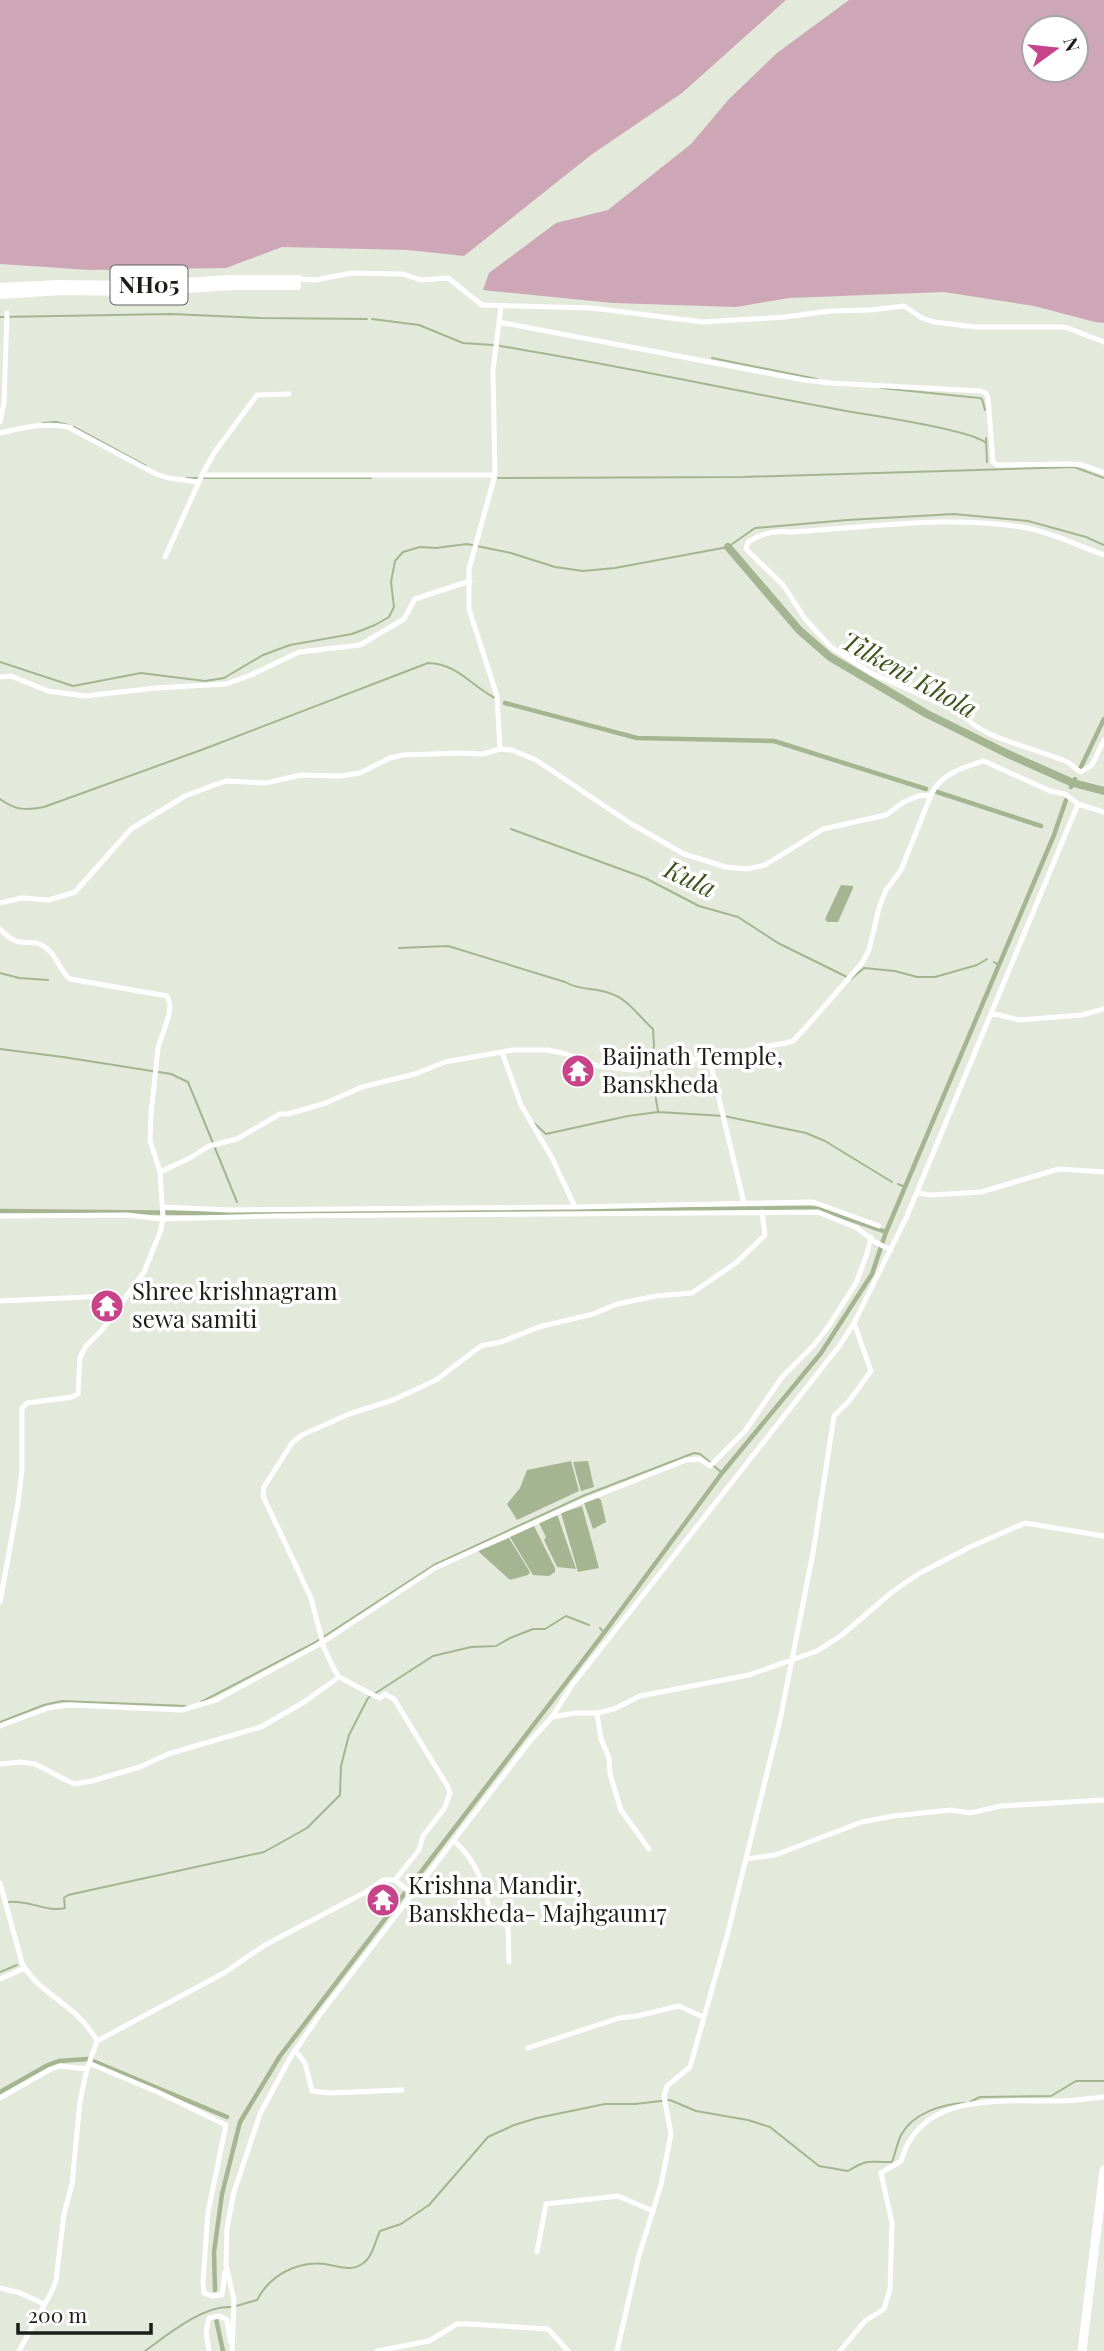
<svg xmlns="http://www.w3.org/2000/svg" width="1104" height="2351" font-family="'Playfair Display',serif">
	<rect width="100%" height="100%" fill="#e3e9db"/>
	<path fill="#cea7b7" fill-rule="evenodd" d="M 0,0 L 786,0 L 682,93 L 591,155 L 464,256 L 408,250 L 282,247 L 226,268 L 90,270 L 0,264 Z
		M 849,0 L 1104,0 L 1104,323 L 1095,322 L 1034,306 L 944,292 L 789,298 L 736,307 L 613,303 L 483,290 L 489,273 L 556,223 L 608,210 L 691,144 L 729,99 L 777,53 ZM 1076,28 L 1076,70 L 1034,70 L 1034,28 Z"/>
	<path fill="#a5b591" d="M 841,885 L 853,886 L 853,888 L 838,922 L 827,922 L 825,919 Z
		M 571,1461 L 579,1491 L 517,1520 L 507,1504 L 520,1488 L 527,1470 Z
		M 588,1461 L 594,1487 L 581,1491 L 573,1462 Z
		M 598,1498 L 601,1500 L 606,1522 L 593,1529 L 584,1503 Z
		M 582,1506 L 599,1568 L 578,1572 L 561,1513 Z
		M 557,1514 L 576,1569 L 557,1567 L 544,1540 L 546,1537 L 539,1523 Z
		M 534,1526 L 555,1568 L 555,1572 L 549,1576 L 533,1575 L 510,1537 Z
		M 509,1538 L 530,1572 L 528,1575 L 510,1580 L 478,1551 Z"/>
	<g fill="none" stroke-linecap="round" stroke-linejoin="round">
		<path stroke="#a5b591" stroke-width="2" d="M 0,317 L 171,314 L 260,318 L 367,319
			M 372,319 L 419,325 L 463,343 L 493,345
			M 500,346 C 616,365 731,390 846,411 C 871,415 973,430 986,443
			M 712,358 L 817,379
			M 881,388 L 979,398 L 982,399 L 985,410
			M 43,423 L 56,422 L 68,425
			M 74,427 L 146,466
			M 986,438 L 987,462
			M 187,478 L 371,478
			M 498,478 L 743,477 L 1074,467 L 1104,478
			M 0,662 L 73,686 L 141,673 L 205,681 L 224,678 L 263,655 L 290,645 L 352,634 L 375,625 L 389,617 L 394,607 L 391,582 L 395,561 L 403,552 L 420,547 L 436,548 L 467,544 L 511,553 L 555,567 L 583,571 L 615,568 L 728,547 L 755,528 L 847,520 L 954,514 L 1028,521 L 1086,537 L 1104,545
			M 0,799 C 15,810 26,811 44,807 L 204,749 L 428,663 C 458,664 470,685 495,698
			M 511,829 L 645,878 L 699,906 L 738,917 L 778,943 L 847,977
			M 399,948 L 448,946 L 565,982 C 581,991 593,987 609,993 C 629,999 638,1016 653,1029 L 654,1046 L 650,1065
			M 994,962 L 999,965
			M 0,973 L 19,978 L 48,980
			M 851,979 L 864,968 L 895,971 L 917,977 L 935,977 L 977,965 L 987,959
			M 0,1049 L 63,1057 L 171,1074 L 188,1082 L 213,1143
			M 651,1071 L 658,1111
			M 534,1123 L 546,1134 L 628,1116 L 658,1112 L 724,1116 L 806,1133 L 825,1141 L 892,1182
			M 215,1148 L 237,1202
			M 898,1184 L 905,1187
			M 714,1466 L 722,1473
			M 600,1628 L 604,1633
			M 201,1702 L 314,1643 L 434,1565 L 585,1495 L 694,1453 L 700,1454 L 710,1462
			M 0,1722 L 44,1705 L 62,1701 L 186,1706
			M 9,1902 C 26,1899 49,1913 65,1908 L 64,1898 L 68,1895 L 264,1852 L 307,1828 L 340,1795 L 341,1766 L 349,1735 L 368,1698 L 433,1656 L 471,1647 L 496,1646 L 510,1638 L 533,1629 L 545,1629 L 566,1616 L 589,1625
			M 0,1972 L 17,1965
			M 970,2102 L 980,2097 L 1051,2096 L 1076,2081 L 1104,2081
			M 236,2306 L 257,2300 C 270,2275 297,2261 325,2264 C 338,2266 350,2272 362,2264 C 373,2257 375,2241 380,2231 L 401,2224 L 429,2205 L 488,2137 L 514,2125 L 537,2118 L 605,2104 L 635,2104 L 670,2100 L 696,2111 L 748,2120 L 770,2127 L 819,2166 L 848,2171 C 870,2157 869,2163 892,2162 C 895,2154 897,2144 901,2135 C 913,2113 942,2104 965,2103
			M 145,2351 C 167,2335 203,2305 231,2307"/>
		<path stroke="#a5b591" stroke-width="4.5" d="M 505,703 L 637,738 L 774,741 L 926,789
			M 1080,769 L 1104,719
			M 1071,787 L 1075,779
			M 937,792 L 1041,826
			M 0,1211 L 203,1213 L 810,1208 L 820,1209 L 886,1232
			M 93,2061 L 227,2117
			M 0,2092 L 48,2065 L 59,2061 L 88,2059
			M 215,2290 L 214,2252 L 222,2194 L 240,2122 L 280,2056 L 604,1633 L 722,1473 L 821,1353 L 872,1274 L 886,1232 L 1054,835 L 1066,800
			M 216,2319 L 223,2351"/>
		<path stroke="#a5b591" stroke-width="8" d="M 728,547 L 799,630 L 830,657 L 927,714 L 1008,754 L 1073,783 L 1104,791"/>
		<path stroke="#fff" stroke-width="5" d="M 299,279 L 316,280 L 351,273 L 403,274 L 421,280 L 448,278 L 482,305 L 592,308 L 703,322 L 785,317 L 830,311 L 871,310 L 904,306 L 922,318 L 934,322 L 976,327 L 1065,327 L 1104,342
			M 499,322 L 804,380 L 831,383 L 981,391 L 986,393 L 988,398 L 993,462 L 997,465 L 1069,464 L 1083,465 L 1104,473
			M 0,422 L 4,403 L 7,313
			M 0,433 C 23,428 45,422 68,427 L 156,474 L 168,478 L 199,482
			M 202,475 L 495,475
			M 1104,555 C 1079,546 1053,533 1027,528 C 948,514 868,528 789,532 C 773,530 761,534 748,542 L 746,549 L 784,586 L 805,619 L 831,647 L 871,673 L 961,713 C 983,739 1023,744 1054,757 C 1058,758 1064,760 1069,763 C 1074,766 1076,770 1081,772 L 1092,765 L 1104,740
			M 165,557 L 202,475 L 214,453 L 257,395 L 289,394
			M 0,677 L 11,676 L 48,691 L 85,696 L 156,688 L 226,684 L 251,675 L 299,652 L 360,645 L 404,619 L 415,599 L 470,581
			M 500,749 L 497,696 L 469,609 L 469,569 L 495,475 L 493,370 L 501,307
			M 0,903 L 22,898 L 49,900 L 75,892 L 131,829 L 185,796 L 214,785 L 226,781 L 266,783 L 301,775 L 340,776 L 360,773 L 390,758 L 403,755 L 459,753 L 483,754 L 500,749 L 512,750 L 536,760 L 630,823 L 684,854 L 726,867 L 747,869 L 765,865 L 823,829 L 886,815 L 904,802 L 918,796 L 931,795 C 940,774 964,767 984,761 L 1050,791 L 1065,794 L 1078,804 L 1104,812
			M 0,929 C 21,952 29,936 45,947 C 57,955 59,970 70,979 L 167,996 L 170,1004 L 169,1015 L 158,1048 L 151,1114 L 150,1140 L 160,1172 L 163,1218 L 161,1230 L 144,1272 L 102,1330 L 86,1346 L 80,1357 L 78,1394 L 72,1397 L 27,1403 L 22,1408 L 22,1470 L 18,1503 L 0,1602
			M 991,1013 L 1019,1020 L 1082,1015 L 1104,1009
			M 502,1052 L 521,1105 L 552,1158 L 575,1207
			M 709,1057 L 744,1203
			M 160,1172 L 190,1158 L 209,1146 L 237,1139 L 280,1114 L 288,1114 L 326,1103 L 362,1087 L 415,1074 L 445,1062 L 513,1050 L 548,1050 L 566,1054 L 598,1066 L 631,1070 L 659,1067 L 698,1059 L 738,1054 L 756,1048 L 786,1043 L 793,1041 L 808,1025 L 862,963 L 869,950 L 879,908 L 886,890 L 901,870 L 931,795
			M 917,1193 L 931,1195 L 981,1192 L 1059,1169 L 1104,1172
			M 163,1207 L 229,1210 L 575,1207 L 813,1202 L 879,1226
			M 0,1216 L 127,1215 L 161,1219 L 275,1216 L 818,1212 L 857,1228 L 875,1242 L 891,1250
			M 0,1301 L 108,1296 L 122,1300
			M 597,1713 L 601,1739 L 609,1758 L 610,1774 L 621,1810 L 649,1849
			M 552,1717 L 575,1713 L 597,1713 L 614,1709 L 640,1696 L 749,1675 L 817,1651 L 842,1635 L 892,1592 L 920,1573 L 970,1547 L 1025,1523 L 1104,1536
			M 0,1726 L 48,1708 L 69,1705 L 182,1710 L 216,1700 L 323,1642 L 435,1568 L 578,1503 L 686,1460 L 700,1459 L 710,1466 L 745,1431 L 782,1377 L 814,1345 L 828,1327 L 856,1283 L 867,1254 L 871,1237
			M 0,1764 L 21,1762 L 35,1764 L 74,1784 L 92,1781 L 140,1767 L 168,1754 L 261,1727 L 304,1702 L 339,1677
			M 454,1841 C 476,1859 488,1892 491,1920 L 505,1924 L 508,1927 L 509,1962
			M 746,1859 L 775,1855 L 862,1822 L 893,1816 L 951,1810 L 970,1813 L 1001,1806 L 1104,1800
			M 395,1880 L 419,1850 L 423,1836 L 444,1809 L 450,1793 L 448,1787 L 394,1699 L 385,1694 L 380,1698 L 375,1696 L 339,1677 L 334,1669 L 324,1648 L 311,1598 L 263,1496 L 264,1487 L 292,1443 L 302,1435 L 349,1414 L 393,1400 L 436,1380 L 481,1346 L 501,1342 L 539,1327 L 593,1314 L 617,1304 L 656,1296 L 692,1293 L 737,1262 L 765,1235 L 762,1212
			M 0,1883 L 22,1963 C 39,1995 77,2004 97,2041 L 87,2069 L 60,2066 L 49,2070 L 0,2098
			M 0,1979 L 25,1968
			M 97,2041 L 224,1973 L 265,1945 L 364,1893 L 383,1880 L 395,1880 L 413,1895
			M 528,2048 L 619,2018 L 637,2016 L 679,2006 L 703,2017
			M 295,2050 L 305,2063 L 312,2091 L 329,2093 L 402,2090
			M 91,2064 L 160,2093 L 226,2125 L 208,2212 L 203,2283 L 204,2293 L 212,2296 L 222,2295 L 225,2272
			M 537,2252 L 546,2204 L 618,2196 L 653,2211
			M 0,2288 L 20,2293 L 44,2304
			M 19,2351 L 52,2291 L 56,2280 L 64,2214 L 72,2184 L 80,2101 L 87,2069
			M 209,2351 L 206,2332 L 209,2318 L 220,2316 L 227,2320 L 230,2341
			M 232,2351 L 234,2300 L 226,2265 L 227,2228 L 234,2192 L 260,2114 L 290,2058 L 321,2013 L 530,1741 L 552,1717 L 572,1685 L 840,1345 L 854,1323 L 907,1216 L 1078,804
			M 377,2351 L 429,2341 L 457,2324 L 469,2324 L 548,2329 L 568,2351
			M 617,2351 L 639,2255 L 661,2185 L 671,2134 L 664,2096 L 667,2086 L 690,2067 L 727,1936 L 780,1720 L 813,1553 L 834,1416 L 849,1401 L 871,1371 L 854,1323
			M 840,2351 L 865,2321 L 884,2309 L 890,2289 L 892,2223 L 881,2173 L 901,2161 C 921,2090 1003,2102 1060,2101 C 1075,2101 1090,2098 1104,2097"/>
		<path stroke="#fff" stroke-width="8" d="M 0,287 L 58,284 L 139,285 L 229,279 L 299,279
			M 0,295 L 62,291 L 143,292 L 233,286 L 297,286"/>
		<path stroke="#fff" stroke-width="9" d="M 1082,2351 L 1104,2170"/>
	</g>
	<defs>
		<symbol id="temple-disc" viewBox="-11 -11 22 22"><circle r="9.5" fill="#c8448a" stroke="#fff"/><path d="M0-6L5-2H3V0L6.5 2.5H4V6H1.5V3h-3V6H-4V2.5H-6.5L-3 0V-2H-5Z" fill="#fff"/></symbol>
	</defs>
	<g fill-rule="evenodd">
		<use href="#temple-disc" x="559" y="1052" width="38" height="38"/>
		<use href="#temple-disc" x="88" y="1287" width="38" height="38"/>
		<use href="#temple-disc" x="364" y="1881" width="38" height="38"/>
	</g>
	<g text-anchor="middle" stroke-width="7" stroke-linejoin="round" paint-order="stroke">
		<rect fill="#fff" stroke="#5f615e" stroke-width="2" x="110.5" y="265.5" width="77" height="39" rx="5"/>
		<g font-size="23" font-weight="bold" fill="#1b1d19">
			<text x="149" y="293">NH05</text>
		</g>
		<g font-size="24" fill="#1b1d19" stroke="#fff" text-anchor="start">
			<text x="602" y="1065">Baijnath Temple,<tspan x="602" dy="28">Banskheda</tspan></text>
			<text x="132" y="1300">Shree krishnagram<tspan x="132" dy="28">sewa samiti</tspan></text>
			<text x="408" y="1894">Krishna Mandir,<tspan x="408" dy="28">Banskheda- Majhgaun17</tspan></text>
		</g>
		<g font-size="26" font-style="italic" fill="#3f531c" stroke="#fff">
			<text transform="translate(909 675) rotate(29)" y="9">Tilkeni Khola</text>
			<text transform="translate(690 879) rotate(25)" y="9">Kula</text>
		</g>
	</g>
	<g transform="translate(1055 49) rotate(75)"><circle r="33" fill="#ffffff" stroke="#a4a5a3" stroke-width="2"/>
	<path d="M0-5L12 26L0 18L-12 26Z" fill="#c8448a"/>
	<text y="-10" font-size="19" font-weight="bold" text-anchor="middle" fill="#1b1d19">N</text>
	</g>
	<path d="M18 2323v10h133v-10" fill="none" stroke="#1b1d19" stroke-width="3.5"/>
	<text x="28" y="2323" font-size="21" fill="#1b1d19" stroke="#ffffff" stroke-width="5" paint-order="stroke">200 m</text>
</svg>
